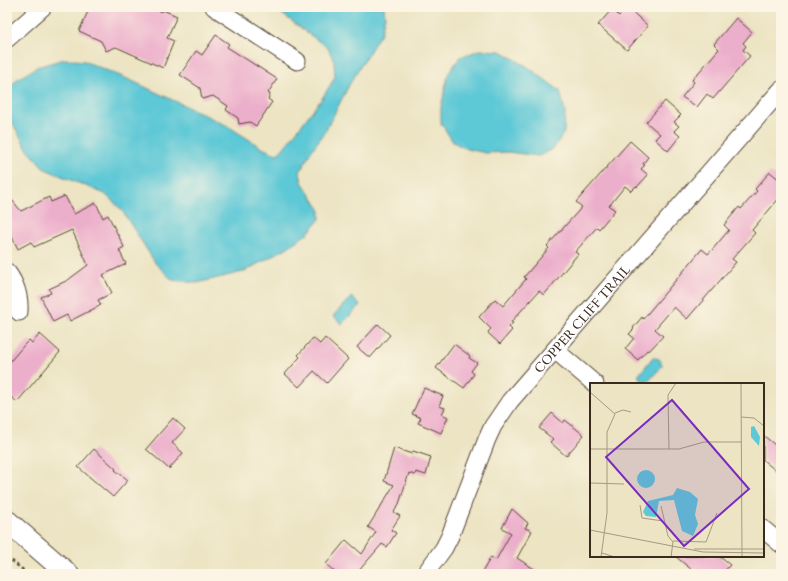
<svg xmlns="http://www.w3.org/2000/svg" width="788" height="581" font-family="Cardo,serif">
	<rect width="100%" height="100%" fill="#fcf5e5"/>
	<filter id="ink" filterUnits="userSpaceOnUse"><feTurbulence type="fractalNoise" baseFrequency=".025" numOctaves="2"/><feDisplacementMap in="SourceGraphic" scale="8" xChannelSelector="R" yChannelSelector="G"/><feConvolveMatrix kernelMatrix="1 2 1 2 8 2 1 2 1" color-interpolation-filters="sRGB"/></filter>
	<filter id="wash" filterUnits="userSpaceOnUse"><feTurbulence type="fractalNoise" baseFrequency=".012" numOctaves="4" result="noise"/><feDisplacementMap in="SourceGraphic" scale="16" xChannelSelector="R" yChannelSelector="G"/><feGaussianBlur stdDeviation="0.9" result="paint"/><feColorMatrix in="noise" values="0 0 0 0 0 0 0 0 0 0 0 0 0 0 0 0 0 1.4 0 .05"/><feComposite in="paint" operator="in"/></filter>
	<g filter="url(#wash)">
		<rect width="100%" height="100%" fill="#ece4c3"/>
		<path fill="#5dc8d6" stroke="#4c797a" d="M 276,7 L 384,7 L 385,16 L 381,33 L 349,85 L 326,130 L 310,153 L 300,172 L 302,182 L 320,209 L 320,219 L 308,233 L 285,249 L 243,272 L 197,283 L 172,280 L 156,264 L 121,209 L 105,194 L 45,169 L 27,149 L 7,113 L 8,92 L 16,80 L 37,67 L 64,59 L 84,61 L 130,80 L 226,125 L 264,149 L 277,154 L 282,150 L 323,97 L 335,77 L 334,61 L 328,48 L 282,14 Z
			M 480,50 L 501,51 L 528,67 L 560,91 L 565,112 L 564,132 L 554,148 L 539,156 L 508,152 L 486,153 L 467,149 L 453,142 L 441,123 L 441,108 L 448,74 L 460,57 Z
			M 351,297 L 360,305 L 342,324 L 333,316 Z
			M 653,357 L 657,359 L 658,358 L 661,361 L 660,363 L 663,365 L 646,384 L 638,376 Z"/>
		<g id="blocks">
			<path fill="#ecafcb" d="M 90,7 L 151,7 L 162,12 L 163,10 L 177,16 L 167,38 L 174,41 L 163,68 L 116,47 L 106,51 L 101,41 L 79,31 Z
				M 627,7 L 648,26 L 627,50 L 598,25 L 612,9 L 619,16 Z
				M 736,18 L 752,32 L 743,43 L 746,46 L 743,50 L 750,56 L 713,99 L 707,94 L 697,107 L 682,97 L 694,82 L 692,80 L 719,49 L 714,44 Z
				M 216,35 L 229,44 L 227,47 L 277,79 L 268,93 L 270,94 L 268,99 L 272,102 L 256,126 L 250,122 L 239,124 L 238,118 L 226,110 L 228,106 L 213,96 L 202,99 L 200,88 L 180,75 L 196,51 L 202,55 Z
				M 665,101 L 681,115 L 674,122 L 679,126 L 674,131 L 680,136 L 668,151 L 655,139 L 660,134 L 646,122 Z
				M 630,141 L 648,157 L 643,164 L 645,165 L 641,169 L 648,175 L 637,187 L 636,186 L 631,191 L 625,186 L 609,206 L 615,210 L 599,229 L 597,227 L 575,252 L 578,254 L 544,295 L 539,291 L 511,322 L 513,323 L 509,327 L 512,330 L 500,344 L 489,334 L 488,332 L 491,329 L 479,317 L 495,299 L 503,306 L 526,279 L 524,277 L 549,248 L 547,246 L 582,207 L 576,202 Z
				M 770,172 L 781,181 L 781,196 L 752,230 L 755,233 L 732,259 L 736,262 L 687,319 L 674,307 L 655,329 L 663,336 L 649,351 L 647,350 L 638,360 L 625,349 L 634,338 L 629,334 L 634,329 L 633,328 L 642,317 L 643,319 L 702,249 L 708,254 L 712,250 L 729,230 L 724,225 L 739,207 L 741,209 L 757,191 L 755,189 Z
				M 7,194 L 21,211 L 49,197 L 51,202 L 65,196 L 74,214 L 96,203 L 103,218 L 108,215 L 124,247 L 119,250 L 126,264 L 103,275 L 112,293 L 98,300 L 101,305 L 70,321 L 67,315 L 53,322 L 41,297 L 51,293 L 49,289 L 68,280 L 88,265 L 72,230 L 34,247 L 31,242 L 18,249 L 7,227 Z
				M 378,324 L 390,335 L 370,358 L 357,347 Z
				M 40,334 L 60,352 L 17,402 L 7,393 L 7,365 L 25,344 L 29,340 L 32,343 Z
				M 313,338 L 320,344 L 325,338 L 348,359 L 327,383 L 314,371 L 299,387 L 285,374 L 300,357 L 298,355 Z
				M 454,344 L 470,356 L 469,358 L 477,363 L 471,371 L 474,374 L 464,388 L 436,368 Z
				M 424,388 L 443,396 L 439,406 L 445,408 L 442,414 L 448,417 L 441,433 L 418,423 L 421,418 L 412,414 Z
				M 552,413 L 563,423 L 565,420 L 584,435 L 566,456 L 550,442 L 553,439 L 539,428 Z
				M 173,418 L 185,429 L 172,443 L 183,453 L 169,469 L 146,449 Z
				M 763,435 L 781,450 L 781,475 L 763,460 Z
				M 394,448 L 412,454 L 413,451 L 431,457 L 426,475 L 416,472 L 415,475 L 409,473 L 399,504 L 394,512 L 400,516 L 391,530 L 396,533 L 387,547 L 382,544 L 356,574 L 337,574 L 326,564 L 346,540 L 362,554 L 376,532 L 368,527 L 394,485 L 384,481 Z
				M 94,449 L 116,469 L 115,470 L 128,480 L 113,497 L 78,467 Z
				M 512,509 L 528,523 L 525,528 L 532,531 L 517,558 L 542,574 L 481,574 L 491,557 L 496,560 L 511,533 L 502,528 Z
				M 675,556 L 719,556 L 730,565 L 722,574 L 697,574 Z"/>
		</g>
	</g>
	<g filter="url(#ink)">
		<use href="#blocks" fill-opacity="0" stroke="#564637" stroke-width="1"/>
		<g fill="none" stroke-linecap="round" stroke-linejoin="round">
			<defs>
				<g id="minor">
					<path d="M 214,7 L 297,61"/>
					<path d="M 7,39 L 43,7"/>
					<path d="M 7,272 C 16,284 20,297 19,312"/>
					<path d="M 555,350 L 595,384"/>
					<path d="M 763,529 L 781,544"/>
					<path id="s1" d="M 425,574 L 444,548 L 450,536 L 487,439 L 493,426 L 510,401 L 781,90"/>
				</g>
				<path id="tertiary" d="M 7,521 L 68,574"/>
			</defs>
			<use href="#minor" stroke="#564637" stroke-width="19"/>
			<use href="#tertiary" stroke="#564637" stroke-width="23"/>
			<path stroke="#564637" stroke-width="2.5" stroke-dasharray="3 3" stroke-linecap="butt" d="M 7,557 L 28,574"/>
			<use href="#minor" stroke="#fff" stroke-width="17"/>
			<use href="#tertiary" stroke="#fff" stroke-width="21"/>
		</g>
	</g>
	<g text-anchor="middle" stroke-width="3" stroke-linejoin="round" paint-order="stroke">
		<g font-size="13" fill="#3b2a1e" stroke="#fcf5e5">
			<text dy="5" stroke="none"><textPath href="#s1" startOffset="303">COPPER CLIFF TRAIL</textPath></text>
		</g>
	</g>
	<g transform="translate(590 383)">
		<rect width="174" height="174" fill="#ece4c3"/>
		<path d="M 164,43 L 170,54 L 169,63 L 161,54 L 161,44 ZM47 96a9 9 0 1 1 18 0a9 9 0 1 1-18 0ZM 87,105 L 100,109 L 108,116 L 105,132 L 108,141 L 103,153 L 92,148 L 84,117 L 69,118 L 66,134 L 56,133 L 53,129 L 58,118 L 83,112 Z" fill="#5dc8d6"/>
		<path fill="none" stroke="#a59a81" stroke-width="1" d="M 151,0 L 152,174M 0,9 L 25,31 L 17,49 L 17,130 L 11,174M 25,30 L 33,27 L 41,29M 151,34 L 164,35 L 174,43M 0,66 L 89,66 L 114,59 L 151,59M 79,66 L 78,12 L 86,0M 0,100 L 34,101M 50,122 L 52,135 L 73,138M 71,123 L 78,153 L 83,159 L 81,174M 0,147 L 113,169 L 174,170M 83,158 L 116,159 L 127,130M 104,166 L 174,166M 12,170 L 25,174"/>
		<path fill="#7b2cbf" fill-opacity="0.15" stroke="#7b2cbf" stroke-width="2" d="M 82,17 L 159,106 L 94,163 L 16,74 Z"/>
		<rect width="174" height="174" fill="none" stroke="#3b2a1e" stroke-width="2"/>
	</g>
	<rect width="788" height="581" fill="none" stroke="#fcf5e5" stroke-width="24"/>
</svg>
